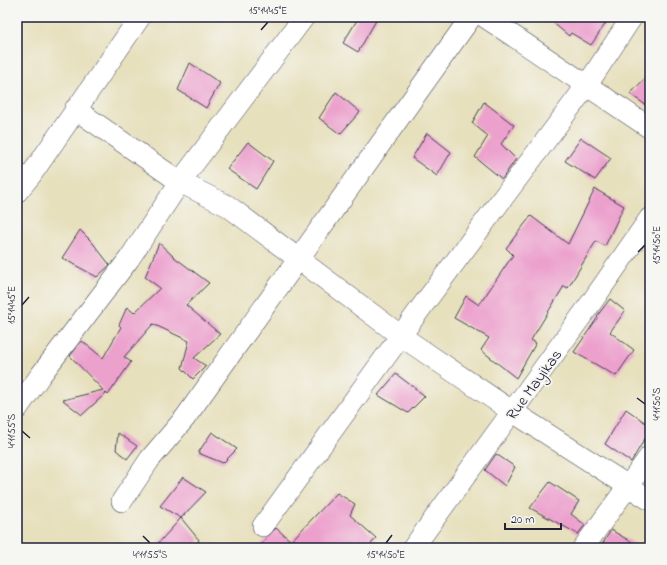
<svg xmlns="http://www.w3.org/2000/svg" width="667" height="565" font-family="'Indie Flower',sans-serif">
	<rect width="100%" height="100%" fill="#f6f6f2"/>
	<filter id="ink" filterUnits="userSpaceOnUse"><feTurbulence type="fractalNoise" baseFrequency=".025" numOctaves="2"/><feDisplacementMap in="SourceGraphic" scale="8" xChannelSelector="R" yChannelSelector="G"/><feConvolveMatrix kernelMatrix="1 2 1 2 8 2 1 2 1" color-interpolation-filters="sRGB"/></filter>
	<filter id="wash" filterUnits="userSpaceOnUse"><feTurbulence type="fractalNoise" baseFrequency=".012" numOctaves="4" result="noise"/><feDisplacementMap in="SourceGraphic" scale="16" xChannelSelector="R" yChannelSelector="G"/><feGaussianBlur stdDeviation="0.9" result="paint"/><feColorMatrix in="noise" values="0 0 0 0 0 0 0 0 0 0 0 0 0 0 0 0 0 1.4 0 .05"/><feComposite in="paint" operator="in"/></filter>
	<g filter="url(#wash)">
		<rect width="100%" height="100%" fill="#e7e0bd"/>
		<g id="blocks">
			<path fill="#eca1cd" d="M 359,17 L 378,17 L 358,52 L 343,43 Z
				M 546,17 L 610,17 L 591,45 L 571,33 L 569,36 Z
				M 190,63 L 220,83 L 206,108 L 178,90 Z
				M 650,73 L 650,108 L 630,94 Z
				M 336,92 L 360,112 L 340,134 L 319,118 Z
				M 484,102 L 514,125 L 501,144 L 516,159 L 502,179 L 475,157 L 488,136 L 472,123 Z
				M 427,133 L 451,152 L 437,176 L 412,158 Z
				M 581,138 L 611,158 L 595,180 L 565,161 Z
				M 248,142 L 273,161 L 256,189 L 227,169 Z
				M 595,189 L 624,206 L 605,246 L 596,241 L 568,288 L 564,286 L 531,340 L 536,343 L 516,378 L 481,350 L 489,338 L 454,318 L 466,296 L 479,305 L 513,255 L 506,248 L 531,216 L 568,244 Z
				M 80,230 L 92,242 L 110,265 L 97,277 L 62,258 Z
				M 159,243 L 174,257 L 209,283 L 186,305 L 220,334 L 194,358 L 206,366 L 193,379 L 182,368 L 189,341 L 153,324 L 124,357 L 131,362 L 108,395 L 106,393 L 82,415 L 63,400 L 103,390 L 70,356 L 82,341 L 103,358 L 121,327 L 119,325 L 127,307 L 134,313 L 160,288 L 145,277 Z
				M 610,299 L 625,311 L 610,332 L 634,350 L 616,376 L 574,352 L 598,317 L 597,316 Z
				M 396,374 L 425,396 L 408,413 L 378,395 Z
				M 626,409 L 650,426 L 650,430 L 631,462 L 605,444 Z
				M 212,432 L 237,449 L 223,463 L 198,453 Z
				M 118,433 L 137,446 L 127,459 L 116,450 Z
				M 496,454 L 515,467 L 505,486 L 485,470 Z
				M 183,477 L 206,492 L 181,518 L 160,506 Z
				M 550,482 L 579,501 L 571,514 L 585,525 L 578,534 L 530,508 Z
				M 337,493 L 355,504 L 350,515 L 376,538 L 368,548 L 259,548 L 267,537 L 276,528 L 291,541 Z
				M 181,518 L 199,540 L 194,548 L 154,548 Z
				M 611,530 L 642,548 L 600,548 Z"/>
		</g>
	</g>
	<g filter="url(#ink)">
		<use href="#blocks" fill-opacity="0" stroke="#403e4e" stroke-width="1"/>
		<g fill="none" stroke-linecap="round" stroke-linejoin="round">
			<defs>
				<path id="street" d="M 485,17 L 650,128
					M 75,109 L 180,182 L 228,206 L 401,336 L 513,412 L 650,500
					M 17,192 L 31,175 L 140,17
					M 17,409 L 40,376 L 129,259 L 180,182 L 304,17
					M 122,501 L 150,459 L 185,418 L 471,17
					M 263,526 L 423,305 L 587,85 L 632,17
					M 413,548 L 591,303 L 650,218
					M 583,548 L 650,456"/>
			</defs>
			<use href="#street" stroke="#403e4e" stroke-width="22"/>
			<use href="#street" stroke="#fff" stroke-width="21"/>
		</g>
	</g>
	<path fill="none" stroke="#22223b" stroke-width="1.5" d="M 261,30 L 268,22M 638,252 L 645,245M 22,305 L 29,297M 637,398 L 645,404M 22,431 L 30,438M 143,536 L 150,543M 386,543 L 392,535"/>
	<g text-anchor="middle" stroke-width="3.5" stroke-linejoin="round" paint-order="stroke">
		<g font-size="16" fill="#22223b" stroke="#f6f6f2">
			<text transform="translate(533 384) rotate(-54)" y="6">Rue Mayikas</text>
		</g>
	</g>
	<rect width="667" height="565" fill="none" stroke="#f6f6f2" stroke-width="44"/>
	<path d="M505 523v6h56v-6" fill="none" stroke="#22223b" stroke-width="2"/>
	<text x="511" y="523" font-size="12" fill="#22223b" stroke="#f6f6f2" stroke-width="3" paint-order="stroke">20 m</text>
	<rect x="22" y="22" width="623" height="521" fill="none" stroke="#22223b" stroke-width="1.5"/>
	<g font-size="10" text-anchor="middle" fill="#22223b">
		<text x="268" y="14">15°14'45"E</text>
		<text transform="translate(656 245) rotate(-90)" y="4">15°14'50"E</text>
		<text transform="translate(11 305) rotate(-90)" y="4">15°14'45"E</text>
		<text transform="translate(656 404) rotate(-90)" y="4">4°11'50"S</text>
		<text transform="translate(11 431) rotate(-90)" y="4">4°11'55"S</text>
		<text x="150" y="558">4°11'55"S</text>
		<text x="386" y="558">15°14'50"E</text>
	</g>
</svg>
